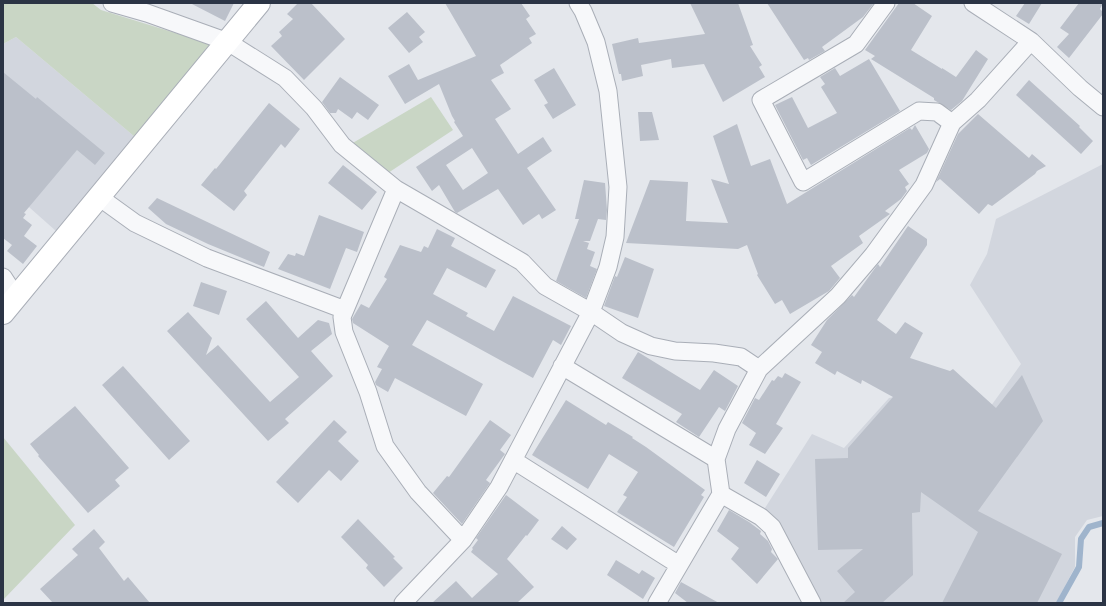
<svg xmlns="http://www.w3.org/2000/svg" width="1106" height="606" font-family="'DM Sans',sans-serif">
	<rect width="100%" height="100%" fill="#e4e7ec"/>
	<path fill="#d2d6de" d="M 16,37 L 135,137 L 56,231 L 3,184 L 3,44 Z
		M 1103,164 L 1103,516 L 1087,520 L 1075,537 L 1075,567 L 1056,603 L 820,603 L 765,508 L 812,434 L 844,448 L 889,398 L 923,391 L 973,431 L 1021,364 L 970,285 L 987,254 L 996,219 Z"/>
	<path fill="#c9d6c5" d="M 3,3 L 92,3 L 101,10 L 211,44 L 135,137 L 16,37 L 3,44 Z
		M 431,97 L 453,130 L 388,173 L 351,144 Z
		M 3,437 L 75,525 L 3,600 Z"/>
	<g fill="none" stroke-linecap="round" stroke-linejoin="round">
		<path stroke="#9fb4cc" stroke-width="6" d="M 1059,603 L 1079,567 L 1081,539 L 1089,527 L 1103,523"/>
	</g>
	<path fill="#bbc0ca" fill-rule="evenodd" d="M 190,3 L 234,3 L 225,21 Z
		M 298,3 L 311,3 L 345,39 L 304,80 L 271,46 L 282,36 L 279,32 L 293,19 L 287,14 Z
		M 445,3 L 521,3 L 530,16 L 526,19 L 536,34 L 529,38 L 532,43 L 500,65 L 504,73 L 491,80 L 511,109 L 495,119 L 518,154 L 543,137 L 552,151 L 527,168 L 556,210 L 542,219 L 539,214 L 523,225 L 498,189 L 457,213 L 455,212 L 439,185 L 432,191 L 416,167 L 463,136 L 454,122 L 455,121 L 452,116 L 439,84 L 405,104 L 388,76 L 409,64 L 418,80 L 476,56 ZM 472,148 L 488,173 L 463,190 L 446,165 Z
		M 690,3 L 738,3 L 753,45 L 750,46 L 762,65 L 759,67 L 765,77 L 723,102 L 704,64 L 672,68 L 671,59 L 641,65 L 643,76 L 622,81 L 621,74 L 619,74 L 612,44 L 638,38 L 639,43 L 705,34 Z
		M 767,3 L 874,3 L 863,17 L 822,47 L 825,51 L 809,60 L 808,58 L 804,60 Z
		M 899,3 L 913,3 L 932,16 L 911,50 L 942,69 L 942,68 L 956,77 L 976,50 L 988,59 L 962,101 L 951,110 L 934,100 L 934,98 L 871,59 L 875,56 L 865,50 Z
		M 1025,3 L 1042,3 L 1029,24 L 1016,16 Z
		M 1079,3 L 1103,3 L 1100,9 L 1103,12 L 1103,14 L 1069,58 L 1057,47 L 1069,34 L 1060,28 Z
		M 407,12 L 425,32 L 419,37 L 423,42 L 409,53 L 388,28 Z
		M 869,59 L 900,111 L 811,165 L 807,158 L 803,160 L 775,105 L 792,97 L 808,128 L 837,113 L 821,87 L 825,84 L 820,77 L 835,68 L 840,76 Z
		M 554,68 L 576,105 L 553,119 L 544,105 L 548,103 L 534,80 Z
		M 3,72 L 36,99 L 37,97 L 105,153 L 95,165 L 77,150 L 24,213 L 26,214 L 23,218 L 32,225 L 24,236 L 37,246 L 23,264 L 7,251 L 12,245 L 3,238 Z
		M 340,77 L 379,105 L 368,120 L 357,112 L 352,119 L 338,109 L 336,113 L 330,113 L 322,102 Z
		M 1029,80 L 1080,126 L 1079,127 L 1093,141 L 1081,154 L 1016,95 Z
		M 269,103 L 300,129 L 285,148 L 281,144 L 244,191 L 247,195 L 234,211 L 201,185 L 215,168 L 216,169 Z
		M 638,112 L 652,112 L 659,140 L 640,141 Z
		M 978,114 L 1029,158 L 1032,154 L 1046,166 L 1037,171 L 1035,174 L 992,206 L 988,204 L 979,214 L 940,179 L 936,182 L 958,134 Z
		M 737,124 L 751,166 L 770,159 L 787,204 L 910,128 L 912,130 L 915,125 L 929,149 L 927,153 L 899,170 L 909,184 L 905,187 L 907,191 L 901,199 L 885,211 L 890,214 L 859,236 L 863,243 L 831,266 L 840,278 L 829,291 L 790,314 L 782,300 L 775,304 L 757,275 L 758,274 L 747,245 L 738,249 L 626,243 L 650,180 L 688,182 L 686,221 L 728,223 L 711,179 L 729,184 L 713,136 Z
		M 343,165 L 377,192 L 362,210 L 328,183 Z
		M 584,180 L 605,183 L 607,210 L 606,220 L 598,219 L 590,241 L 583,241 L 589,243 L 587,249 L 595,252 L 590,266 L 597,269 L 586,298 L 556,281 L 579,219 L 575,219 Z
		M 157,198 L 270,252 L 264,267 L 208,244 L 166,224 L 148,208 Z
		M 319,215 L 364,232 L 357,252 L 346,248 L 330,289 L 278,269 L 288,254 L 295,256 L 296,253 L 304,256 Z
		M 908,226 L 927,239 L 927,245 L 877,320 L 896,334 L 905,322 L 923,333 L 910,358 L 950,371 L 953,369 L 996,408 L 1022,375 L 1043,421 L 978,511 L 1062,554 L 1037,603 L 942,603 L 978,532 L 921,492 L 920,512 L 912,513 L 913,575 L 882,603 L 843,603 L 855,592 L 837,571 L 863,549 L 818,550 L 815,459 L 848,458 L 848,448 L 893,397 L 862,380 L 861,384 L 837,371 L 835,375 L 815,363 L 822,352 L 811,345 L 827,320 L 852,295 L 854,297 L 878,264 L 880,267 Z
		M 437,229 L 455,238 L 451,246 L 496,270 L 486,288 L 447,268 L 433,294 L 468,313 L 466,316 L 494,331 L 513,296 L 571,326 L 561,345 L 553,340 L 533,378 L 427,320 L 412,345 L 483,384 L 466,416 L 395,378 L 388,392 L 376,385 L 375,382 L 382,369 L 377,367 L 389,346 L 353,323 L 352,319 L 361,304 L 369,308 L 387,279 L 384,277 L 400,245 L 421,252 L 424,246 L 428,248 Z
		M 625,257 L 654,269 L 638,318 L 604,306 L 615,276 L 617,277 Z
		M 201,282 L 227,291 L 219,315 L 193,306 Z
		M 266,301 L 298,338 L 318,320 L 329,323 L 332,334 L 311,351 L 333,376 L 285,419 L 289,423 L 268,441 L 167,331 L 188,312 L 212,338 L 206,355 L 218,345 L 270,402 L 299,377 L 246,319 Z
		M 638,352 L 700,390 L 714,370 L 738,386 L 725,411 L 719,407 L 699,437 L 676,422 L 682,414 L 622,378 Z
		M 123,366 L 190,441 L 169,460 L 102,385 Z
		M 785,373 L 801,382 L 776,424 L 783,428 L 765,454 L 749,445 L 756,433 L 742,423 L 755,398 L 759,400 L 772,380 L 774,381 L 778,376 L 782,378 Z
		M 566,400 L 606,425 L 608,422 L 633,437 L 632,438 L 646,447 L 705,490 L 701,495 L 704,497 L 674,547 L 617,512 L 627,497 L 623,495 L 638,472 L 609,454 L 588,489 L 532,455 Z
		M 75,406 L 129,468 L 115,480 L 120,486 L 88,513 L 38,456 L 39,455 L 30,444 Z
		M 334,420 L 347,432 L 338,441 L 359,461 L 341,481 L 329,470 L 298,503 L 276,482 Z
		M 490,420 L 511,435 L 500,450 L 505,454 L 486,480 L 490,483 L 462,524 L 433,493 L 447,476 L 449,477 Z
		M 757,460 L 780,474 L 766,497 L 744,483 Z
		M 506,495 L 539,520 L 527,536 L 526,535 L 507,559 L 534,587 L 517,603 L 432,603 L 456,581 L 472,598 L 498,574 L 471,552 L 473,549 L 472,548 L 478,540 L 476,538 Z
		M 729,510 L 749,522 L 761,531 L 760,534 L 768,541 L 772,549 L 771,552 L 778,559 L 757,584 L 731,559 L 739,548 L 717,531 Z
		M 358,519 L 395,557 L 393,558 L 403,568 L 384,587 L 366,568 L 368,565 L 341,537 Z
		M 562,526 L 577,539 L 567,550 L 551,539 Z
		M 94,529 L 105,542 L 99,548 L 124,581 L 128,577 L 150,603 L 53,603 L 40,589 L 78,555 L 72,549 Z
		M 616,560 L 639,574 L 642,570 L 655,578 L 643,599 L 607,575 Z
		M 681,582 L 719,603 L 688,603 L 675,593 Z"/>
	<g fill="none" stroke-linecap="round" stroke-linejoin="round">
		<defs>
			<path id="street" d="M 112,3 L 147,13 L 228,42 L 285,78 L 314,108 L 342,145 L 396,189 L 522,262 L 545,286 L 591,312 L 622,333 L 651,346 L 675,351 L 714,353 L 741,357 L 759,369
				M 886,3 L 856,44 L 761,100 L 803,182 L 919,111 L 937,112 L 952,123
				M 973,3 L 1031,41 L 1080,88 L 1103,107
				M 396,189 L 342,317 L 344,332 L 368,392 L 385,446 L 418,492 L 463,540
				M 99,197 L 135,223 L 207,258 L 345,310
				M 3,277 L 16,297
				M 562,366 L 716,459
				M 513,460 L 679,565
				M 721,494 L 761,517 L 772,527 L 812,603
				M 403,603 L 463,540 L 499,487 L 591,312 L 608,267 L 615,237 L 618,187 L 608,91 L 596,42 L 583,11 L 578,3
				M 657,603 L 721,494 L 716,459 L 727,429 L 759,369 L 838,296 L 873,255 L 924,185 L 952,123 L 978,100 L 1031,41"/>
			<path id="secondary" d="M 3,313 L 259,3"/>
		</defs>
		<use href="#street" stroke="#a9aeb7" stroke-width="19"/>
		<use href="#secondary" stroke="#a9aeb7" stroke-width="24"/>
		<use href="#street" stroke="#f7f8fa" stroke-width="17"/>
		<use href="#secondary" stroke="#fff" stroke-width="22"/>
	</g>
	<rect width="1106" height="606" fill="none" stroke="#2b3445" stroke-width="8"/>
</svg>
